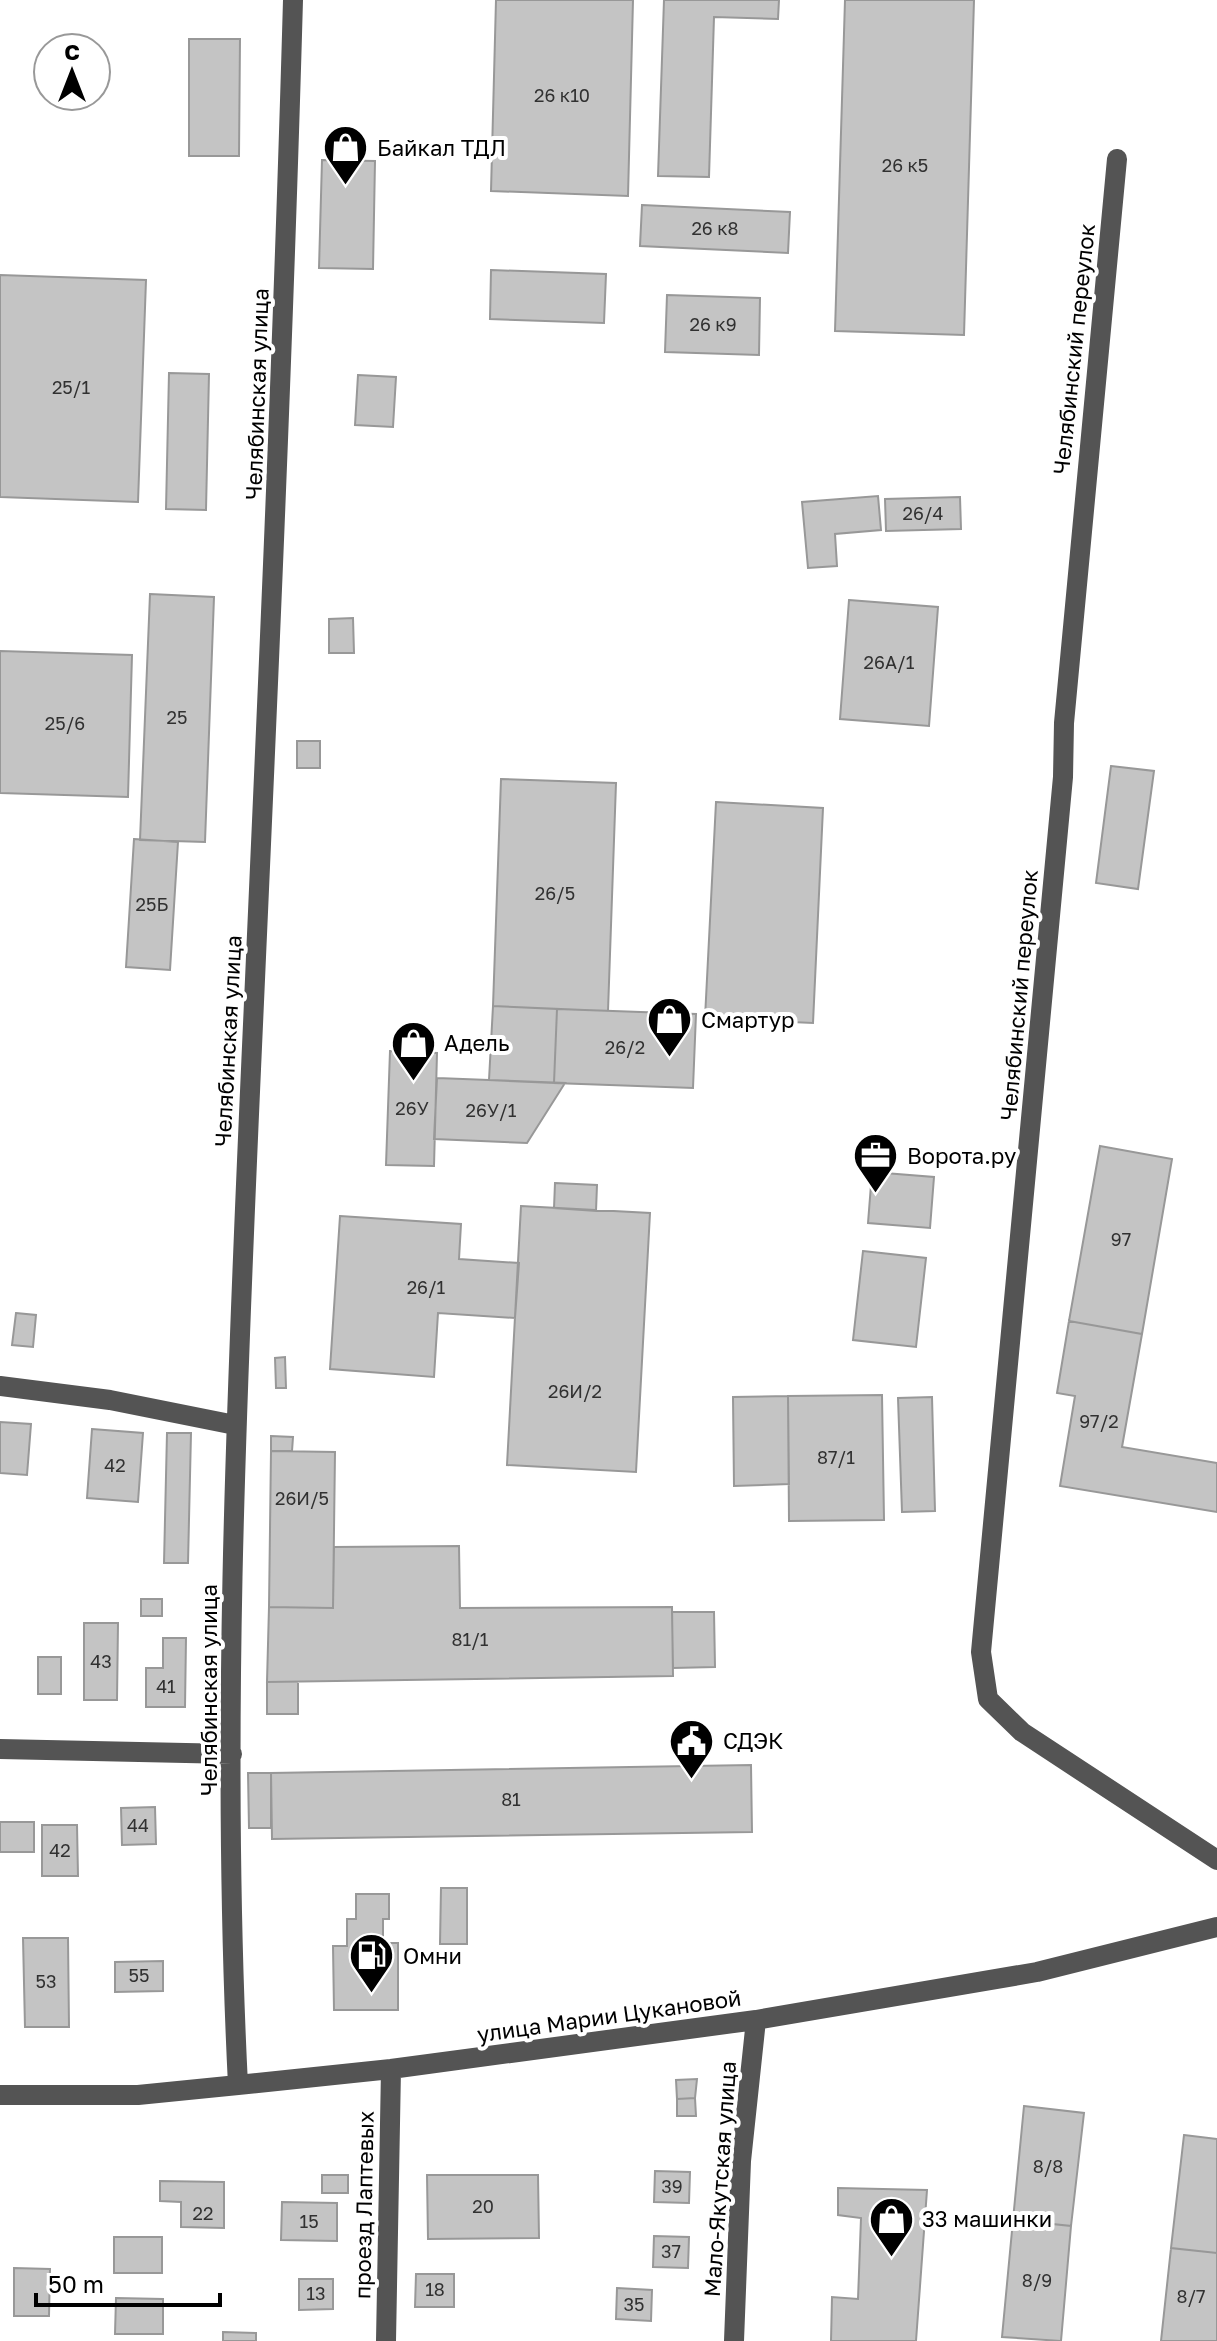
<svg xmlns="http://www.w3.org/2000/svg" width="1217" height="2341" font-family="'Golos Text',sans-serif">
	<rect width="100%" height="100%" fill="#fff"/>
	<path fill="#c4c4c4" stroke="#989898" stroke-width="2" d="M 496,0 L 633,0 L 628,196 L 491,191 Z
		M 664,0 L 779,0 L 778,19 L 714,17 L 709,177 L 658,176 Z
		M 845,0 L 974,0 L 964,335 L 835,331 Z
		M 189,39 L 240,39 L 239,156 L 189,156 Z
		M 322,160 L 375,161 L 373,269 L 319,268 Z
		M 642,205 L 790,212 L 788,253 L 640,246 Z
		M 491,270 L 606,274 L 604,323 L 490,319 Z
		M 0,275 L 146,280 L 138,502 L 0,497 Z
		M 667,295 L 760,298 L 759,355 L 665,352 Z
		M 169,373 L 209,374 L 206,510 L 166,509 Z
		M 358,375 L 396,377 L 393,427 L 355,425 Z
		M 878,496 L 881,530 L 835,534 L 837,566 L 808,568 L 802,502 Z
		M 960,497 L 961,529 L 886,531 L 885,499 Z
		M 150,594 L 214,597 L 205,842 L 140,840 Z
		M 849,600 L 938,607 L 929,726 L 840,719 Z
		M 353,618 L 354,653 L 329,653 L 329,619 Z
		M 0,651 L 132,655 L 128,797 L 0,793 Z
		M 297,741 L 320,741 L 320,768 L 297,768 Z
		M 1111,766 L 1154,771 L 1138,889 L 1096,883 Z
		M 501,779 L 616,783 L 608,1011 L 493,1006 Z
		M 716,802 L 823,808 L 813,1023 L 705,1018 Z
		M 134,839 L 178,842 L 170,970 L 126,967 Z
		M 493,1006 L 557,1009 L 554,1083 L 489,1080 Z
		M 557,1009 L 696,1014 L 693,1088 L 554,1083 Z
		M 390,1051 L 437,1053 L 434,1166 L 386,1165 Z
		M 437,1078 L 489,1080 L 565,1083 L 527,1143 L 434,1139 Z
		M 1100,1146 L 1172,1159 L 1142,1334 L 1069,1321 Z
		M 872,1172 L 934,1177 L 930,1228 L 868,1223 Z
		M 555,1183 L 597,1185 L 596,1211 L 554,1208 Z
		M 521,1206 L 650,1213 L 636,1472 L 507,1465 Z
		M 340,1216 L 461,1224 L 459,1259 L 519,1263 L 515,1318 L 438,1313 L 434,1377 L 330,1369 Z
		M 863,1251 L 926,1258 L 916,1347 L 853,1340 Z
		M 16,1313 L 36,1315 L 33,1347 L 12,1345 Z
		M 1069,1321 L 1142,1334 L 1122,1447 L 1217,1463 L 1217,1512 L 1060,1486 L 1075,1396 L 1057,1393 Z
		M 285,1357 L 286,1388 L 276,1388 L 275,1358 Z
		M 882,1395 L 884,1520 L 789,1521 L 788,1396 Z
		M 788,1396 L 789,1484 L 734,1486 L 733,1397 Z
		M 932,1397 L 935,1511 L 902,1512 L 898,1398 Z
		M 0,1422 L 31,1424 L 27,1475 L 0,1473 Z
		M 92,1429 L 143,1433 L 138,1502 L 87,1498 Z
		M 167,1433 L 191,1433 L 188,1563 L 164,1563 Z
		M 271,1436 L 293,1437 L 292,1451 L 271,1451 Z
		M 271,1451 L 335,1452 L 333,1608 L 269,1607 Z
		M 459,1546 L 460,1608 L 672,1607 L 673,1676 L 267,1682 L 269,1607 L 333,1608 L 334,1547 Z
		M 141,1599 L 162,1599 L 162,1616 L 141,1616 Z
		M 672,1612 L 714,1612 L 715,1667 L 673,1668 Z
		M 84,1623 L 118,1623 L 117,1700 L 84,1700 Z
		M 163,1638 L 186,1638 L 185,1707 L 146,1707 L 146,1668 L 163,1668 Z
		M 38,1657 L 61,1657 L 61,1694 L 38,1694 Z
		M 267,1682 L 298,1682 L 298,1714 L 267,1714 Z
		M 751,1765 L 752,1832 L 272,1839 L 271,1773 Z
		M 248,1773 L 271,1773 L 271,1828 L 249,1828 Z
		M 155,1807 L 156,1844 L 122,1845 L 121,1808 Z
		M 0,1822 L 34,1822 L 34,1852 L 0,1852 Z
		M 42,1825 L 77,1825 L 78,1876 L 42,1876 Z
		M 441,1888 L 467,1888 L 467,1944 L 440,1944 Z
		M 356,1894 L 389,1894 L 389,1919 L 383,1919 L 383,1943 L 398,1943 L 398,2010 L 334,2010 L 333,1946 L 347,1946 L 347,1919 L 356,1919 Z
		M 23,1938 L 68,1938 L 69,2027 L 25,2027 Z
		M 163,1961 L 163,1991 L 115,1992 L 115,1962 Z
		M 697,2079 L 695,2098 L 677,2099 L 676,2080 Z
		M 695,2098 L 696,2116 L 677,2116 L 677,2099 Z
		M 1024,2106 L 1084,2113 L 1071,2226 L 1013,2220 Z
		M 1184,2135 L 1217,2139 L 1217,2253 L 1171,2248 Z
		M 655,2171 L 690,2172 L 689,2203 L 654,2202 Z
		M 322,2175 L 348,2175 L 348,2193 L 322,2193 Z
		M 427,2175 L 538,2175 L 539,2238 L 428,2239 Z
		M 160,2181 L 224,2182 L 224,2228 L 181,2227 L 181,2202 L 160,2201 Z
		M 838,2188 L 927,2190 L 916,2341 L 831,2341 L 832,2297 L 858,2299 L 861,2218 L 838,2215 Z
		M 282,2202 L 337,2203 L 337,2241 L 281,2240 Z
		M 1013,2220 L 1071,2226 L 1061,2341 L 1002,2337 Z
		M 654,2236 L 689,2237 L 688,2268 L 653,2267 Z
		M 114,2237 L 162,2237 L 162,2273 L 114,2273 Z
		M 1171,2248 L 1217,2253 L 1217,2341 L 1161,2341 Z
		M 14,2268 L 50,2269 L 49,2316 L 14,2316 Z
		M 416,2274 L 454,2274 L 454,2307 L 415,2307 Z
		M 299,2279 L 333,2279 L 333,2309 L 299,2310 Z
		M 617,2288 L 652,2290 L 651,2321 L 616,2319 Z
		M 116,2298 L 163,2299 L 163,2334 L 115,2334 Z
		M 223,2332 L 256,2333 L 256,2341 L 223,2341 Z"/>
	<g fill="none" stroke-linecap="round" stroke-linejoin="round">
		<path stroke="#545454" stroke-width="20" d="M 1117,159 L 1064,723 L 1063,777 L 981,1652 L 988,1699 L 1022,1732 L 1217,1860
			M 0,1386 L 110,1400 L 235,1425
			M 0,1749 L 232,1754
			M 238,2085 C 221,1747 236,1407 251,1069 C 267,712 283,356 293,0
			M 0,2095 L 138,2095 L 238,2085 L 391,2069 L 756,2020 L 1037,1972 L 1217,1927
			M 386,2341 L 391,2069
			M 734,2341 L 741,2161 L 756,2020"/>
	</g>
	<defs>
		<symbol id="shop-pin" viewBox="-11 -11 22 30"><path d="M0 17L-7.5 6A9.5 9.5 0 1 1 7.5 6Z" fill="#000" stroke="#fff"/><path d="M-5-2.5h2.3a2.7 3.5 0 0 1 5.4 0H5L5.5 6h-11ZM-1.5-2.5h3a1.5 2.3 0 0 0-3 0Z" fill="#fff"/></symbol>
		<symbol id="office-pin" viewBox="-11 -11 22 30"><path d="M0 17L-7.5 6A9.5 9.5 0 1 1 7.5 6Z" fill="#000" stroke="#fff"/><path d="M-6-3h4V-5.5h4V-3h4V5H-6ZM-1-4.5V-3h2v-1.5ZM-6 0V1H6V0Z" fill="#fff"/></symbol>
		<symbol id="civic-pin" viewBox="-11 -11 22 30"><path d="M0 17L-7.5 6A9.5 9.5 0 1 1 7.5 6Z" fill="#000" stroke="#fff"/><path d="M-.6-6.5H3V-4.5H.6V-3L4-1V1h2V6H-6V1h2V-1L-.6-3ZM-1.2 2.5V6h2.4V2.5Z" fill="#fff"/></symbol>
		<symbol id="fuel-pin" viewBox="-11 -11 22 30"><path d="M0 17L-7.5 6A9.5 9.5 0 1 1 7.5 6Z" fill="#000" stroke="#fff"/><path d="M-5.5-6h7V0h2V4h1.3V-2.5L3-4.5l.8-.8L6-3V5H2.5V1h-1V6h-7ZM-4.2-4.7v3.2H.2V-4.7Z" fill="#fff"/></symbol>
	</defs>
	<g fill-rule="evenodd">
		<use href="#shop-pin" x="320" y="122" width="51" height="69"/>
		<use href="#shop-pin" x="644" y="994" width="51" height="69"/>
		<use href="#shop-pin" x="388" y="1018" width="51" height="69"/>
		<use href="#office-pin" x="850" y="1130" width="51" height="69"/>
		<use href="#civic-pin" x="666" y="1716" width="51" height="69"/>
		<use href="#fuel-pin" x="346" y="1930" width="51" height="69"/>
		<use href="#shop-pin" x="866" y="2194" width="51" height="69"/>
	</g>
	<g text-anchor="middle" stroke-width="8" stroke-linejoin="round" paint-order="stroke">
		<g font-size="18" fill="#313131">
			<text x="562" y="102">26 к10</text>
			<text x="905" y="172">26 к5</text>
			<text x="715" y="235">26 к8</text>
			<text x="713" y="331">26 к9</text>
			<text x="71" y="394">25/1</text>
			<text x="923" y="520">26/4</text>
			<text x="889" y="669">26А/1</text>
			<text x="177" y="724">25</text>
			<text x="65" y="730">25/6</text>
			<text x="555" y="900">26/5</text>
			<text x="152" y="911">25Б</text>
			<text x="625" y="1054">26/2</text>
			<text x="412" y="1115">26У</text>
			<text x="491" y="1117">26У/1</text>
			<text x="1121" y="1246">97</text>
			<text x="426" y="1294">26/1</text>
			<text x="575" y="1398">26И/2</text>
			<text x="1099" y="1428">97/2</text>
			<text x="836" y="1464">87/1</text>
			<text x="115" y="1472">42</text>
			<text x="302" y="1505">26И/5</text>
			<text x="470" y="1646">81/1</text>
			<text x="101" y="1668">43</text>
			<text x="166" y="1693">41</text>
			<text x="511" y="1806">81</text>
			<text x="138" y="1832">44</text>
			<text x="60" y="1857">42</text>
			<text x="139" y="1982">55</text>
			<text x="46" y="1988">53</text>
			<text x="1048" y="2173">8/8</text>
			<text x="672" y="2193">39</text>
			<text x="483" y="2213">20</text>
			<text x="203" y="2220">22</text>
			<text x="309" y="2228">15</text>
			<text x="671" y="2258">37</text>
			<text x="1037" y="2287">8/9</text>
			<text x="435" y="2296">18</text>
			<text x="316" y="2300">13</text>
			<text x="1191" y="2303">8/7</text>
			<text x="634" y="2311">35</text>
		</g>
		<g font-size="22" fill="#000" stroke="#fff" text-anchor="start">
			<text x="377" y="156">Байкал ТДЛ</text>
			<text x="701" y="1028">Смартур</text>
			<text x="444" y="1051">Адель</text>
			<text x="907" y="1164">Ворота.ру</text>
			<text x="723" y="1749">СДЭК</text>
			<text x="403" y="1964">Омни</text>
			<text x="922" y="2227">33 машинки</text>
		</g>
		<g font-size="22" fill="#000" stroke="#fff">
			<text transform="translate(1074 349) rotate(-84)" y="8">Челябинский переулок</text>
			<text transform="translate(257 394) rotate(-88)" y="8">Челябинская улица</text>
			<text transform="translate(1019 995) rotate(-85)" y="8">Челябинский переулок</text>
			<text transform="translate(228 1041) rotate(-87)" y="8">Челябинская улица</text>
			<text transform="translate(209 1690) rotate(-90)" y="8">Челябинская улица</text>
			<text transform="translate(609 2016) rotate(-8)" y="8">улица Марии Цукановой</text>
			<text transform="translate(720 2179) rotate(-86)" y="8">Мало-Якутская улица</text>
			<text transform="translate(364 2205) rotate(-89)" y="8">проезд Лаптевых</text>
		</g>
	</g>
	<g transform="translate(72 72)"><circle r="38" fill="#ffffff" stroke="#999999" stroke-width="2"/>
	<path d="M0-6L14 30L0 20L-14 30Z" fill="#000000"/>
	<text y="-12" font-size="22" font-weight="bold" text-anchor="middle" fill="#000000">С</text>
	</g>
	<path d="M36 2293v12h184v-12" fill="none" stroke="#000000" stroke-width="4"/>
	<text x="48" y="2293" font-size="24" fill="#000000" stroke="#ffffff" stroke-width="6" paint-order="stroke">50 m</text>
</svg>
